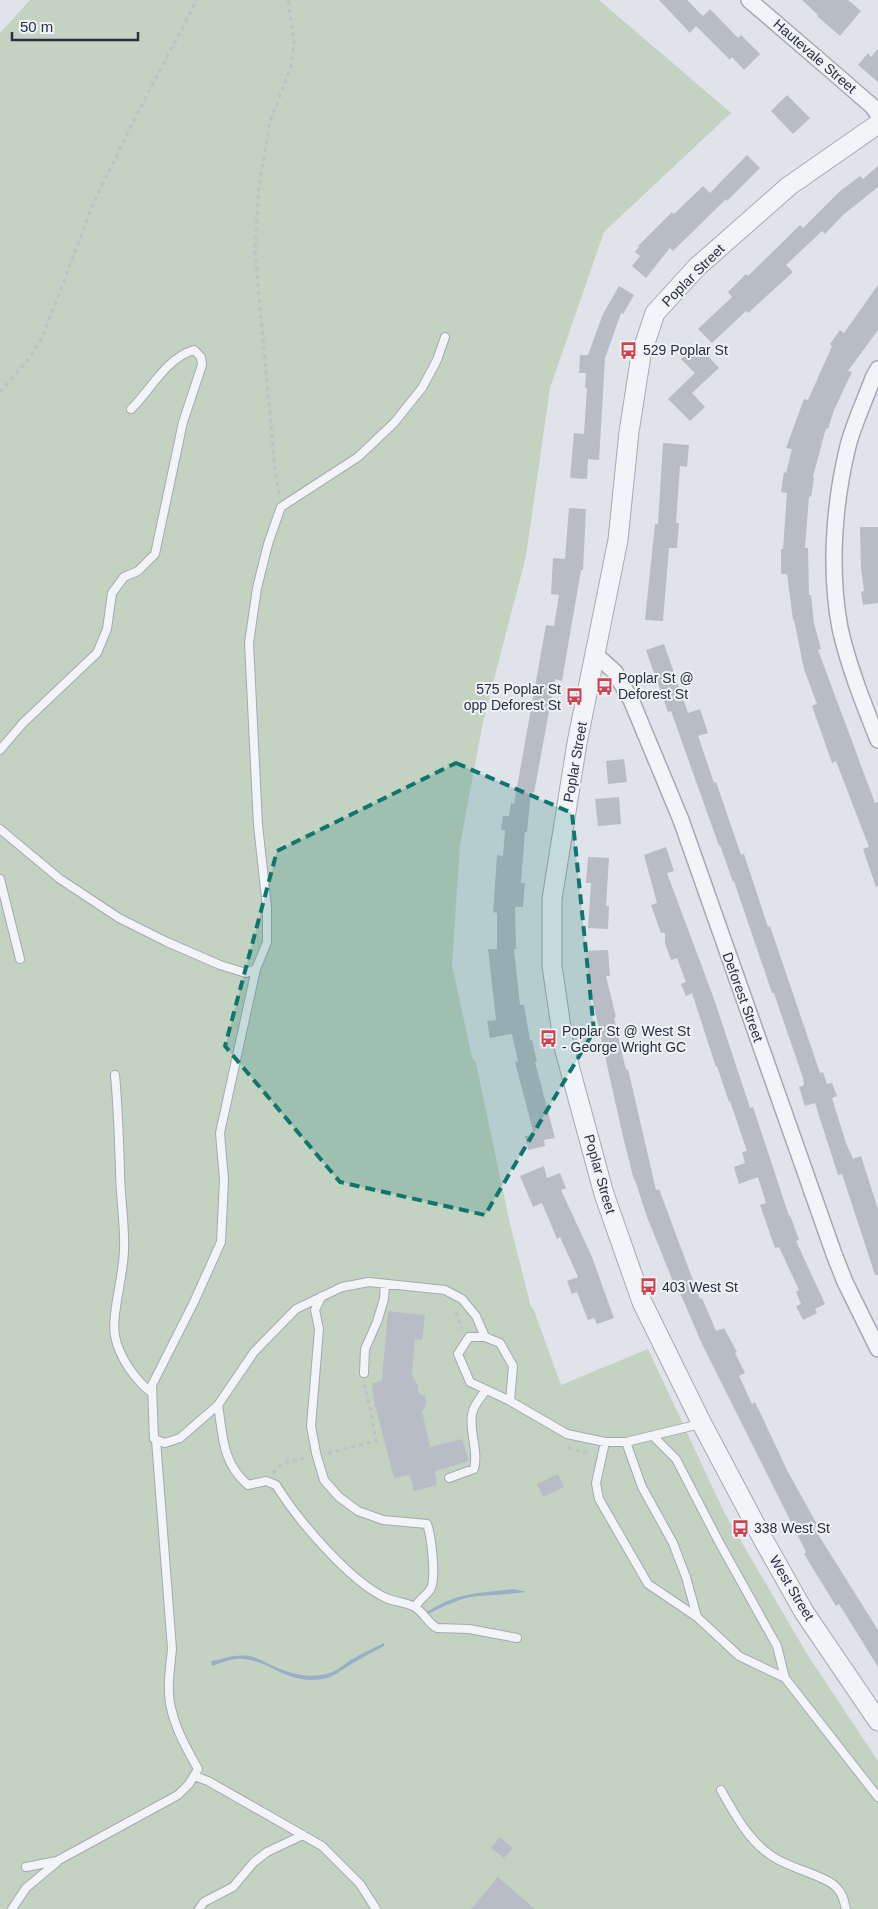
<svg xmlns="http://www.w3.org/2000/svg" width="878" height="1909" font-family="Helvetica,sans-serif">
	<rect width="100%" height="100%" fill="#e0e3e9"/>
	<path fill="#c4d3c1" d="M 30,0 L 599,0 L 731,113 L 604,232 L 550,388 L 526,556 L 483,722 L 460,845 L 452,965 L 472,1057 L 476,1063 L 510,1224 L 531,1307 L 533,1308 L 561,1385 L 648,1349 L 724,1512 L 807,1654 L 878,1761 L 878,1909 L 0,1909 L 0,33 Z"/>
	<path fill="#9aaeca" d="M 514,1589 L 526,1592 C 510,1594 495,1595 479,1596 C 462,1597 444,1606 428,1614 L 427,1612 C 457,1592 480,1593 514,1589 Z
		M 384,1643 L 384,1646 C 373,1652 361,1658 350,1665 C 341,1670 334,1677 323,1679 C 286,1685 272,1661 242,1659 C 231,1658 223,1663 212,1666 L 211,1661 C 224,1659 235,1654 249,1656 C 256,1657 260,1660 267,1663 C 284,1672 307,1679 326,1674 C 336,1672 342,1666 349,1661 C 360,1654 372,1649 384,1643 Z"/>
	<path fill="#b7bcc6" d="M 659,0 L 687,0 L 703,16 L 710,9 L 738,38 L 741,35 L 760,54 L 744,70 L 732,57 L 730,60 L 696,26 L 690,33 Z
		M 802,0 L 848,0 L 861,11 L 840,36 L 817,16 L 818,15 Z
		M 878,49 L 878,82 L 858,65 L 868,53 L 871,57 Z
		M 787,95 L 810,118 L 793,134 L 771,111 Z
		M 747,155 L 760,168 L 727,201 L 726,199 L 673,251 L 670,248 L 646,278 L 632,266 L 640,256 L 635,252 L 639,247 L 638,246 L 672,212 L 674,214 L 703,186 L 710,193 Z
		M 878,166 L 878,187 L 843,215 L 825,234 L 822,231 L 786,265 L 793,272 L 748,313 L 746,311 L 712,343 L 698,329 L 732,297 L 728,292 L 746,274 L 748,276 L 800,225 L 803,228 L 839,192 L 860,176 L 863,179 Z
		M 878,285 L 878,330 L 848,371 L 852,372 L 834,410 L 828,429 L 826,428 L 813,477 L 814,478 L 811,497 L 809,496 L 805,548 L 808,548 L 809,595 L 811,595 L 814,623 L 821,649 L 818,650 L 875,803 L 878,802 L 878,886 L 876,887 L 863,849 L 869,847 L 836,761 L 832,763 L 812,706 L 817,704 L 804,669 L 794,620 L 793,620 L 787,574 L 781,574 L 781,549 L 783,549 L 787,493 L 781,492 L 784,472 L 786,473 L 792,449 L 786,448 L 804,399 L 808,400 L 832,346 L 830,344 L 840,330 L 844,333 Z
		M 619,286 L 634,295 L 623,314 L 621,313 L 605,358 L 599,460 L 588,459 L 587,479 L 570,478 L 574,433 L 584,434 L 587,388 L 585,388 L 586,373 L 579,373 L 580,355 L 588,355 L 603,314 Z
		M 697,344 L 719,368 L 692,393 L 705,407 L 690,421 L 668,399 L 695,373 L 681,359 Z
		M 663,443 L 689,445 L 687,467 L 680,466 L 676,523 L 679,523 L 677,548 L 669,548 L 663,621 L 645,620 L 655,524 L 658,524 Z
		M 569,508 L 586,509 L 583,570 L 581,570 L 562,681 L 555,679 L 534,793 L 531,792 L 527,832 L 525,832 L 521,883 L 525,883 L 523,907 L 515,907 L 516,949 L 514,949 L 520,1005 L 524,1005 L 530,1040 L 532,1040 L 537,1062 L 535,1062 L 555,1138 L 544,1140 L 545,1146 L 528,1150 L 525,1136 L 534,1135 L 515,1062 L 518,1061 L 512,1034 L 490,1038 L 487,1021 L 496,1020 L 488,949 L 497,949 L 497,913 L 493,912 L 497,855 L 503,856 L 505,830 L 501,830 L 503,816 L 509,816 L 511,803 L 514,804 L 546,625 L 554,626 L 559,595 L 551,594 L 553,558 L 565,559 Z
		M 860,527 L 878,527 L 878,603 L 863,605 L 861,592 L 864,591 L 861,568 Z
		M 664,644 L 688,713 L 700,709 L 708,733 L 698,736 L 714,783 L 716,782 L 741,855 L 744,854 L 768,927 L 770,926 L 820,1073 L 823,1072 L 827,1084 L 832,1083 L 837,1096 L 832,1098 L 846,1143 L 853,1159 L 861,1156 L 878,1209 L 878,1275 L 875,1275 L 842,1174 L 838,1175 L 815,1103 L 805,1106 L 799,1087 L 804,1085 L 803,1078 L 774,993 L 772,993 L 734,881 L 733,882 L 720,845 L 719,846 L 671,711 L 668,712 L 654,673 L 646,650 Z
		M 624,759 L 627,782 L 608,784 L 606,761 Z
		M 619,797 L 621,824 L 598,826 L 595,799 Z
		M 666,847 L 674,871 L 667,873 L 714,999 L 750,1108 L 753,1107 L 789,1216 L 790,1215 L 799,1240 L 796,1241 L 825,1304 L 815,1309 L 817,1313 L 803,1320 L 796,1306 L 801,1304 L 796,1292 L 799,1290 L 779,1247 L 775,1248 L 760,1205 L 766,1203 L 758,1177 L 739,1184 L 734,1167 L 745,1163 L 742,1152 L 747,1151 L 730,1101 L 729,1102 L 717,1066 L 716,1067 L 692,993 L 686,996 L 681,984 L 686,982 L 677,958 L 671,960 L 665,943 L 665,933 L 661,933 L 651,905 L 657,903 L 644,855 Z
		M 588,857 L 609,858 L 606,906 L 609,906 L 608,929 L 588,928 L 591,883 L 586,883 Z
		M 608,950 L 610,976 L 606,976 L 616,1017 L 614,1018 L 626,1070 L 628,1069 L 656,1190 L 659,1189 L 700,1299 L 702,1298 L 716,1331 L 724,1328 L 737,1352 L 735,1353 L 745,1373 L 739,1376 L 752,1404 L 755,1402 L 788,1472 L 818,1526 L 814,1528 L 878,1630 L 878,1667 L 839,1604 L 836,1606 L 804,1554 L 806,1552 L 702,1344 L 678,1288 L 676,1289 L 647,1217 L 635,1180 L 634,1180 L 623,1137 L 589,984 L 586,951 Z
		M 544,1166 L 547,1178 L 560,1173 L 566,1188 L 561,1190 L 592,1257 L 614,1318 L 597,1324 L 594,1318 L 588,1320 L 577,1292 L 572,1294 L 567,1281 L 578,1277 L 570,1259 L 560,1237 L 557,1239 L 542,1203 L 533,1207 L 520,1176 Z
		M 388,1311 L 425,1315 L 422,1340 L 415,1339 L 412,1375 L 418,1386 L 418,1393 L 425,1396 L 426,1401 L 425,1408 L 422,1411 L 430,1447 L 462,1439 L 469,1461 L 435,1471 L 437,1485 L 414,1491 L 410,1475 L 394,1478 L 374,1401 L 372,1384 L 382,1380 Z
		M 558,1474 L 564,1487 L 543,1497 L 537,1484 Z
		M 500,1837 L 513,1848 L 504,1858 L 491,1848 Z
		M 498,1877 L 535,1909 L 471,1909 Z"/>
	<g fill="none" stroke-linecap="round" stroke-linejoin="round">
		<defs>
			<path id="service" d="M 445,337 L 437,360 L 422,388 L 394,423 L 358,457 L 281,507 L 268,544 L 257,588 L 249,643 L 258,825 L 267,907 L 267,942 L 256,969 L 220,1133 L 224,1180 L 221,1242 L 194,1302 L 152,1385 L 154,1439 L 165,1443 L 180,1438 L 218,1405 L 254,1352 L 296,1309 L 342,1287 L 369,1282 L 445,1290 L 462,1299 L 476,1316 L 485,1337
				M 0,750 L 23,723 L 97,653 L 107,629 L 112,593 L 124,577 L 138,571 L 155,554 L 183,422 L 202,365 L 201,357 L 194,350 C 166,358 151,390 131,409
				M 0,829 L 60,879 L 119,918 L 167,942 L 220,965 L 246,973 L 256,969
				M 0,879 L 20,959
				M 115,1075 C 118,1106 119,1138 120,1170 C 120,1196 125,1223 124,1249 C 124,1275 111,1314 115,1336 C 119,1357 135,1380 152,1393
				M 321,1297 L 315,1310 L 319,1329 L 311,1426 L 316,1453 L 324,1480 L 339,1497 L 358,1511 L 383,1520 L 427,1524 C 431,1535 437,1580 430,1590 C 425,1597 420,1598 415,1607
				M 364,1373 L 365,1349 L 377,1322 L 384,1299 L 385,1284
				M 510,1401 L 513,1366 L 500,1343 L 485,1337 L 469,1337 L 458,1354 L 470,1382 L 510,1401 L 567,1434 L 605,1442 L 626,1442 L 700,1424
				M 218,1405 C 223,1436 222,1463 248,1485 L 266,1481 L 276,1485 C 297,1519 349,1581 386,1598 C 395,1602 406,1602 415,1607 C 424,1613 428,1623 437,1628 L 469,1629 L 517,1638
				M 654,1437 L 676,1459 L 719,1542 L 777,1646 L 785,1678 L 878,1797
				M 605,1442 L 596,1483 L 599,1499 L 648,1584 L 697,1617 L 739,1656 L 785,1678
				M 626,1442 L 642,1487 L 673,1543 L 686,1577 L 697,1617
				M 449,1478 L 474,1469 C 479,1451 469,1433 472,1414 C 473,1406 481,1397 486,1390
				M 194,1776 L 208,1781 L 322,1846 L 360,1884 L 376,1909
				M 721,1790 C 734,1813 747,1838 769,1854 C 786,1868 826,1875 837,1888 C 843,1894 844,1901 846,1909
				M 26,1867 L 57,1861 L 178,1795 L 189,1784 L 198,1769 C 188,1751 177,1732 172,1712 C 166,1692 170,1669 172,1649 L 156,1440
				M 12,1909 L 26,1888 L 56,1863
				M 199,1909 L 204,1902 L 233,1887 L 254,1862 L 267,1852 L 303,1835"/>
			<path id="minor" d="M 749,0 L 834,73 L 872,106 L 878,114
				M 878,369 L 873,378 C 865,400 854,423 848,446 C 834,503 829,570 840,628 C 848,665 864,705 878,740
				M 595,654 L 615,672 L 632,702 L 681,820 L 834,1254 L 845,1282 L 878,1349"/>
			<path id="tertiary" d="M 878,124 L 789,186 L 697,267 L 655,313 L 641,355 L 629,432 L 618,540 L 577,743 L 552,899 L 552,966 L 564,1047 L 604,1194 L 642,1302 L 701,1422 L 764,1541 L 804,1612 L 878,1721"/>
		</defs>
		<use href="#service" stroke="#a5a9b3" stroke-width="10"/>
		<use href="#minor" stroke="#a5a9b3" stroke-width="18"/>
		<use href="#tertiary" stroke="#a5a9b3" stroke-width="21"/>
		<path stroke="#bec1c8" stroke-width="3" stroke-dasharray="4 4" stroke-linecap="butt" d="M 0,392 L 31,356 L 42,338 L 94,202 L 137,114 L 197,0
			M 279,494 L 275,469 L 255,252 L 259,185 L 270,121 L 291,67 L 294,42 L 288,0
			M 456,1312 L 462,1327 L 461,1329
			M 568,1448 L 591,1454
			M 328,1453 L 376,1441 L 371,1412 L 364,1383
			M 273,1473 L 283,1463 L 305,1458"/>
		<use href="#service" stroke="#f3f4f7" stroke-width="8"/>
		<use href="#minor" stroke="#f3f4f7" stroke-width="15"/>
		<use href="#tertiary" stroke="#f3f4f7" stroke-width="19"/>
	</g>
	<path fill="#0f766e" fill-opacity="0.2" stroke="#0f766e" stroke-width="4" stroke-dasharray="10 6" stroke-linejoin="round" d="M 456,763 L 572,813 L 594,1031 L 485,1215 L 340,1182 L 225,1046 L 277,851 Z"/>
	<defs>
		<symbol id="bus-bare" viewBox="-9 -9 18 18"><path d="M-5-6H5V4H4V6H2V4H-2V6H-4V4H-5ZM-3.5-4V0h7V-4ZM-3.5 1.2v1.5H-2V1.2ZM2 1.2v1.5H3.5V1.2Z" fill="#d1424f" stroke="#eff2f7" stroke-width="2.5" paint-order="stroke"/></symbol>
	</defs>
	<g fill-rule="evenodd">
		<use href="#bus-bare" x="616" y="338" width="25" height="25"/>
		<use href="#bus-bare" x="592" y="674" width="25" height="25"/>
		<use href="#bus-bare" x="562" y="684" width="25" height="25"/>
		<use href="#bus-bare" x="536" y="1026" width="25" height="25"/>
		<use href="#bus-bare" x="636" y="1274" width="25" height="25"/>
		<use href="#bus-bare" x="728" y="1516" width="25" height="25"/>
	</g>
	<g text-anchor="middle" stroke-width="4" stroke-linejoin="round" paint-order="stroke">
		<g font-size="14" fill="#282f41" stroke="#eff2f7">
			<text transform="translate(815 56) rotate(41)" y="5">Hautevale Street</text>
			<text transform="translate(693 275) rotate(-45)" y="5">Poplar Street</text>
			<text transform="translate(575 762) rotate(-80)" y="5">Poplar Street</text>
			<text transform="translate(743 997) rotate(70)" y="5">Deforest Street</text>
			<text transform="translate(600 1174) rotate(74)" y="5">Poplar Street</text>
			<text transform="translate(792 1588) rotate(59)" y="5">West Street</text>
		</g>
		<g font-size="14" fill="#282f41" stroke="#eff2f7" text-anchor="start">
			<text x="643" y="355">529 Poplar St</text>
			<text x="618" y="683">Poplar St @<tspan x="618" dy="16">Deforest St</tspan></text>
			<text x="561" y="694" text-anchor="end">575 Poplar St<tspan x="561" dy="16">opp Deforest St</tspan></text>
			<text x="562" y="1036">Poplar St @ West St<tspan x="562" dy="16">- George Wright GC</tspan></text>
			<text x="662" y="1292">403 West St</text>
			<text x="754" y="1533">338 West St</text>
		</g>
	</g>
	<path d="M12 32v8h126v-8" fill="none" stroke="#282f41" stroke-width="2.5"/>
	<text x="20" y="32" font-size="15" fill="#282f41" stroke="#eff2f7" stroke-width="4" paint-order="stroke">50 m</text>
</svg>
